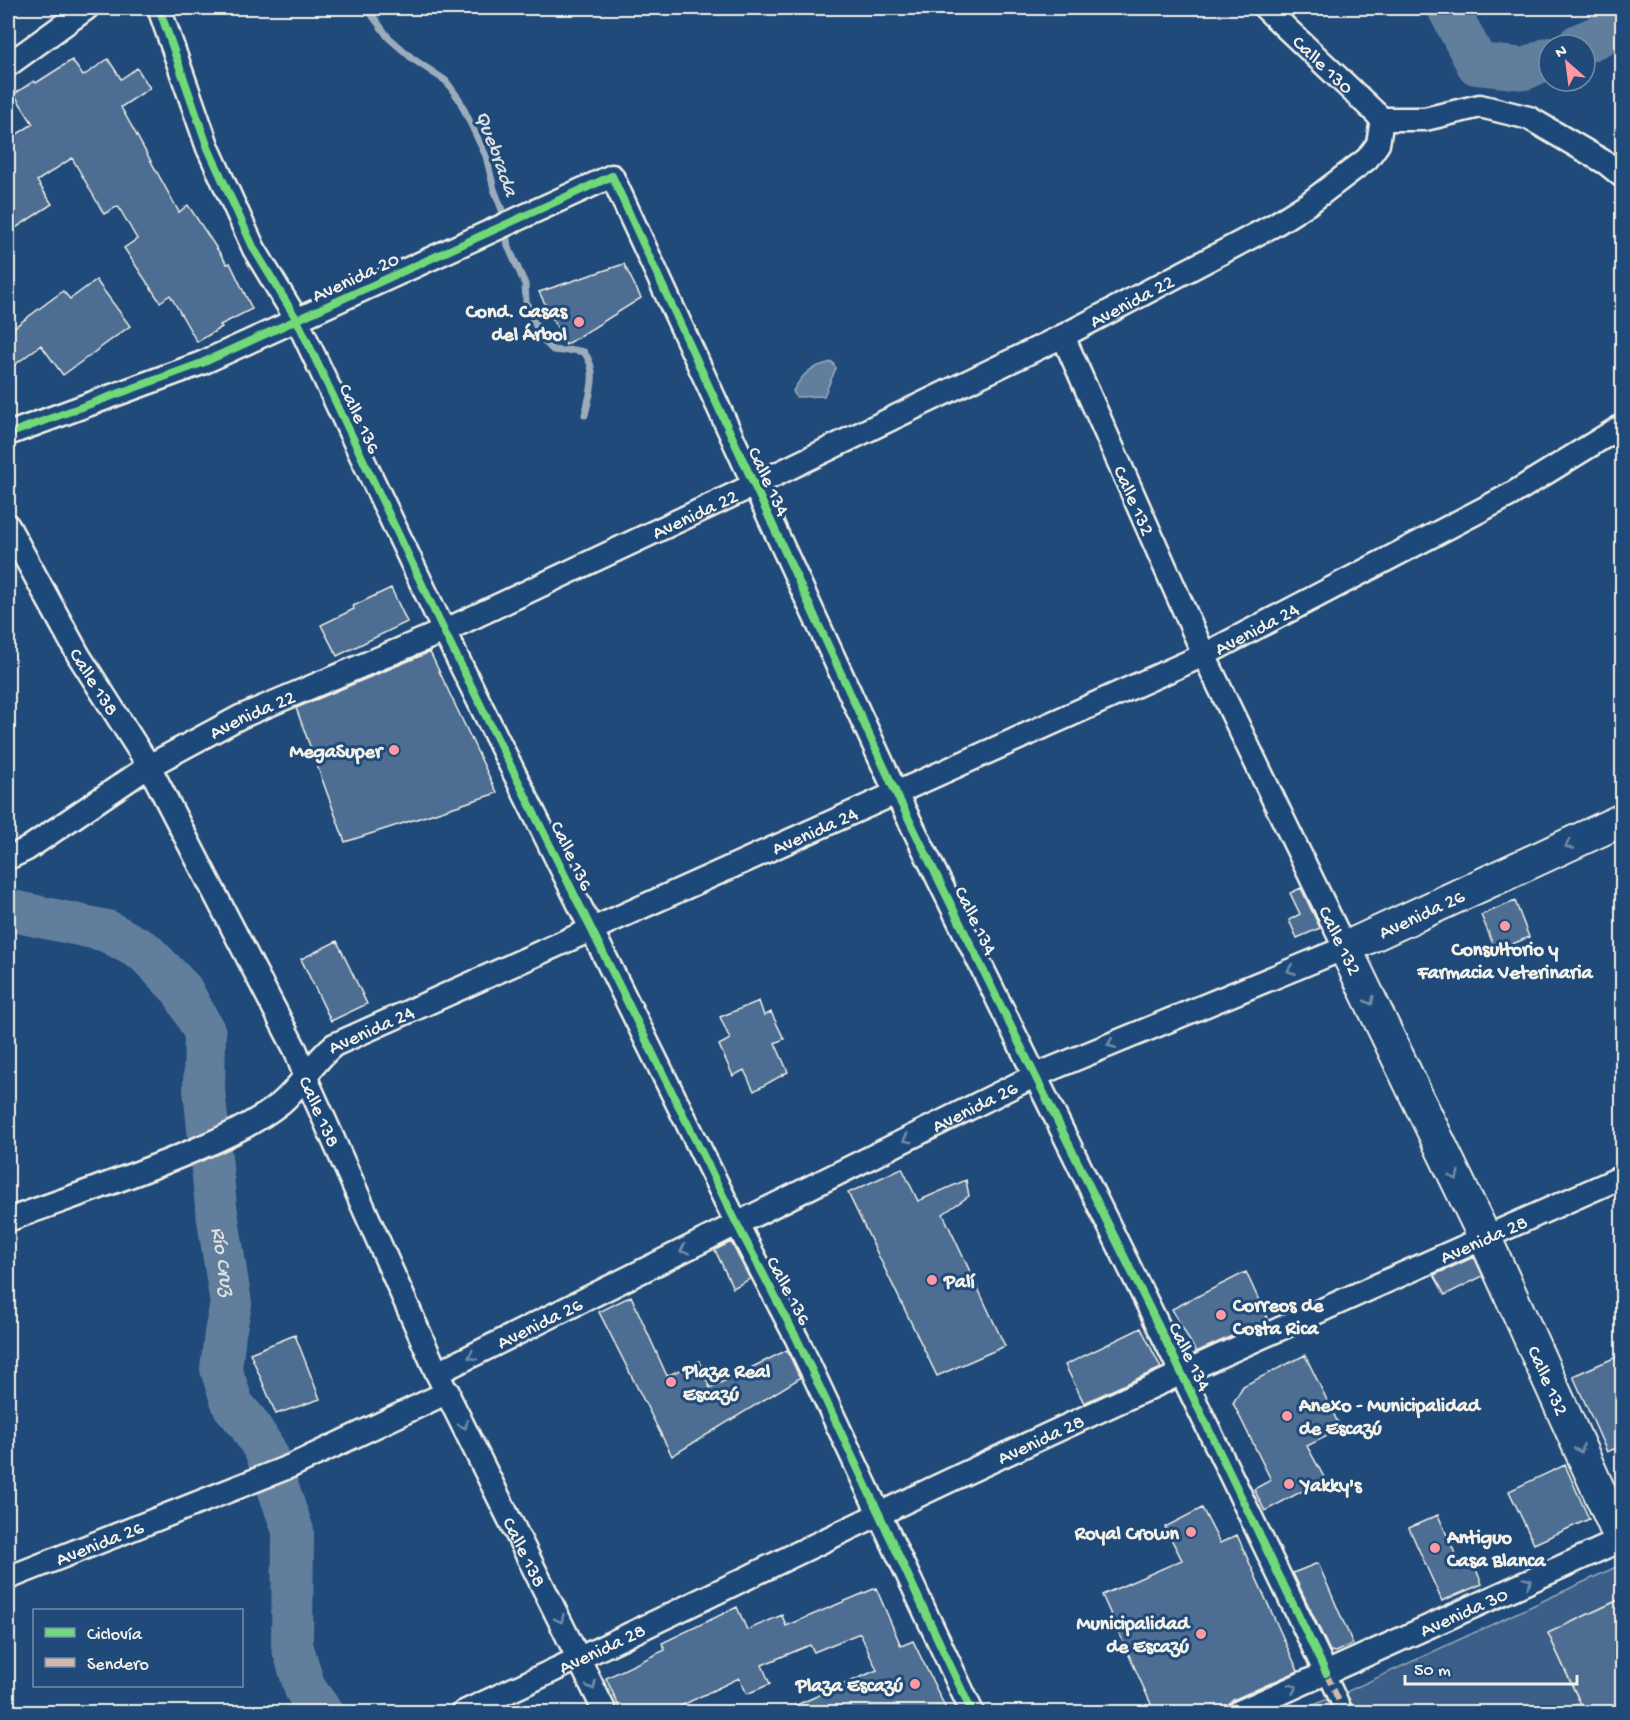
<svg xmlns="http://www.w3.org/2000/svg" width="1630" height="1720" font-family="'Gochi Hand',sans-serif">
	<rect width="100%" height="100%" fill="#1f4a7a"/>
	<filter id="ink" filterUnits="userSpaceOnUse"><feTurbulence type="fractalNoise" baseFrequency=".0167" numOctaves="2"/><feDisplacementMap in="SourceGraphic" scale="12" xChannelSelector="R" yChannelSelector="G"/><feConvolveMatrix kernelMatrix="1 2 1 2 8 2 1 2 1" color-interpolation-filters="sRGB"/></filter>
	<g filter="url(#ink)">
		<path fill="#3a5f88" stroke="#97a8b8" stroke-width="1.5" d="M 1616,1567 L 1622,1580 L 1622,1598 L 1548,1633 L 1580,1703 L 1560,1712 L 1356,1712 L 1346,1692 Z
			M 1332,1697 L 1339,1712 L 1298,1712 Z"/>
		<path fill="#627e9d" stroke="#9cacbb" stroke-width="1.5" d="M 832,362 L 836,368 L 824,396 L 796,397 L 793,391 C 804,372 810,367 832,362 Z"/>
		<g fill="none" stroke-linecap="round" stroke-linejoin="round">
			<path stroke="#9cacbb" stroke-width="7" d="M 367,8 L 388,37 L 413,59 L 446,81 L 459,99 L 486,156 L 494,189 L 502,210 L 508,246 L 525,284 L 526,301 L 531,317 L 545,342 L 553,350 L 561,351 L 574,350 L 584,352 C 599,372 590,392 585,415"/>
			<g stroke="#627e9d" stroke-width="42">
				<path d="M 1448,8 L 1477,64 L 1525,69 L 1549,58"/>
				<path d="M 1578,45 L 1608,32 L 1622,8"/>
				<path id="s1" d="M 8,910 L 107,931 L 145,952 L 182,990 L 205,1033 L 204,1089 L 216,1206 L 231,1304 L 225,1333 L 221,1369 L 233,1405 L 248,1423 L 265,1450 L 293,1531 L 292,1645 L 305,1689 L 322,1712"/>
			</g>
		</g>
		<path fill="#4d6e92" stroke="#f4f1e8" stroke-width="1.5" d="M 108,59 L 121,79 L 137,68 L 150,88 L 121,107 L 179,212 L 188,205 L 227,264 L 230,263 L 252,309 L 220,325 L 222,327 L 197,342 L 170,295 L 160,302 L 124,248 L 137,239 L 118,206 L 104,214 L 72,158 L 37,181 L 52,204 L 8,233 L 8,140 L 33,124 L 14,94 L 34,81 L 36,83 L 72,60 L 83,76 Z
			M 624,264 L 641,298 L 566,345 L 539,292 Z
			M 96,280 L 130,326 L 63,375 L 41,345 L 8,370 L 8,332 L 63,291 L 70,299 Z
			M 391,588 L 407,622 L 337,656 L 321,625 L 354,609 L 353,606 Z
			M 430,652 L 497,793 L 345,842 L 296,708 Z
			M 1301,888 L 1320,928 L 1297,938 L 1289,920 L 1300,914 L 1290,893 Z
			M 1515,901 L 1529,937 L 1496,951 L 1481,915 Z
			M 337,941 L 367,1004 L 331,1021 L 301,959 Z
			M 759,1001 L 764,1016 L 771,1012 L 784,1039 L 775,1043 L 788,1072 L 754,1091 L 744,1070 L 733,1076 L 719,1045 L 730,1039 L 720,1017 Z
			M 902,1168 L 918,1201 L 966,1180 L 969,1196 L 943,1214 L 1005,1346 L 937,1376 L 848,1193 Z
			M 731,1242 L 750,1279 L 733,1288 L 715,1250 Z
			M 1474,1257 L 1483,1276 L 1445,1295 L 1434,1275 Z
			M 1246,1272 L 1268,1320 L 1196,1352 L 1172,1309 Z
			M 631,1296 L 667,1376 L 699,1361 L 710,1388 L 787,1350 L 800,1378 L 672,1456 L 599,1312 Z
			M 1141,1328 L 1161,1368 L 1084,1403 L 1065,1365 Z
			M 295,1335 L 320,1399 L 276,1414 L 250,1353 Z
			M 1623,1354 L 1623,1445 L 1607,1452 L 1573,1376 Z
			M 1305,1355 L 1341,1429 L 1307,1446 L 1325,1479 L 1265,1511 L 1254,1489 L 1271,1480 L 1233,1403 L 1243,1386 Z
			M 1565,1465 L 1589,1519 L 1534,1544 L 1509,1491 Z
			M 1202,1508 L 1220,1543 L 1237,1535 L 1298,1671 L 1233,1700 L 1228,1705 L 1211,1713 L 1155,1713 L 1102,1595 L 1182,1560 L 1165,1527 Z
			M 1438,1515 L 1461,1567 L 1473,1562 L 1482,1584 L 1442,1601 L 1409,1528 Z
			M 1318,1563 L 1353,1644 L 1335,1652 L 1330,1651 L 1293,1573 Z
			M 876,1588 L 901,1646 L 913,1641 L 948,1713 L 778,1713 L 877,1670 L 860,1633 L 814,1652 L 810,1645 L 762,1665 L 770,1684 L 747,1694 L 739,1678 L 666,1713 L 622,1713 L 606,1678 L 665,1650 L 662,1643 L 737,1607 L 747,1630 L 782,1615 L 786,1626 Z
			M 1623,1598 L 1623,1713 L 1585,1713 L 1548,1633 Z"/>
		<g fill="none" stroke-linecap="round" stroke-linejoin="round">
			<defs>
				<path id="pedestrian" d="M 1326,1673 L 1344,1712"/>
				<g id="minor">
					<path d="M 159,8 L 208,148 L 254,249 L 297,320 L 444,631 L 737,1224 L 797,1339 L 972,1712"/>
					<path id="s2" d="M 1265,8 L 1382,119"/>
					<path d="M 8,65 L 87,8"/>
					<path d="M 1382,119 L 1425,119 L 1480,106 L 1529,118 L 1606,163 L 1622,176"/>
					<path d="M 8,434 L 202,363 L 612,176 L 896,793 L 1181,1372 L 1326,1673"/>
					<path id="s3" d="M 8,526 L 79,656 L 149,766 L 296,1051 L 305,1076 L 437,1373 L 605,1712"/>
					<path id="s4" d="M 8,858 L 27,849 L 149,766 L 240,717 L 444,631 L 754,485 L 1063,336 L 1274,225 L 1309,203 L 1367,159 L 1378,144 L 1382,119"/>
					<path id="s5" d="M 8,1220 C 71,1197 135,1176 197,1149 C 226,1137 256,1123 281,1103 C 301,1086 313,1062 334,1045 L 1204,655 L 1510,495 L 1622,426"/>
					<path id="s6" d="M 437,1373 L 1034,1076 L 1345,948 L 1204,655 L 1063,336"/>
					<path id="s7" d="M 8,1578 L 291,1466 L 448,1392"/>
					<path id="s8" d="M 464,1712 C 639,1632 811,1545 985,1464 C 1196,1365 1409,1271 1622,1177"/>
					<path id="s9" d="M 1239,1712 L 1621,1540"/>
				</g>
				<g id="secondary">
					<path id="s10" d="M 1622,820 L 1345,948 L 1485,1238 L 1622,1542"/>
				</g>
			</defs>
			<use href="#pedestrian" stroke="#f4f1e8" stroke-width="21"/>
			<use href="#minor" stroke="#f4f1e8" stroke-width="27"/>
			<use href="#secondary" stroke="#f4f1e8" stroke-width="36"/>
			<use href="#pedestrian" stroke="#1f4a7a" stroke-width="16"/>
			<use href="#minor" stroke="#1f4a7a" stroke-width="22"/>
			<use href="#secondary" stroke="#1f4a7a" stroke-width="32"/>
			<path stroke="#d1b7ad" stroke-width="6" stroke-dasharray="12 6" stroke-linecap="butt" d="M 1326,1673 L 1344,1712"/>
			<defs>
				<path id="cycleway" d="M 159,8 L 208,148 L 254,249 L 297,320 L 444,631 L 737,1224 L 797,1339 L 972,1712
					M 8,434 L 202,363 L 612,176 L 896,793 L 1181,1372 L 1326,1673"/>
			</defs>
			<use href="#cycleway" stroke="#1f4a7a" stroke-width="11"/>
			<use href="#cycleway" stroke="#71d979" stroke-width="8"/>
		</g>
		<defs><path id="oneway-chevron" d="M-2-3.5L2.5 0L-2 3.5" fill="none" stroke-width="1.6" stroke-linecap="round" stroke-linejoin="round" transform="scale(1.5)"/></defs>
		<g stroke="#748da6">
			<use href="#oneway-chevron" transform="translate(1569 845) rotate(155)"/>
			<use href="#oneway-chevron" transform="translate(1291 970) rotate(158)"/>
			<use href="#oneway-chevron" transform="translate(1370 1001) rotate(64)"/>
			<use href="#oneway-chevron" transform="translate(1111 1044) rotate(158)"/>
			<use href="#oneway-chevron" transform="translate(907 1139) rotate(154)"/>
			<use href="#oneway-chevron" transform="translate(1455 1176) rotate(64)"/>
			<use href="#oneway-chevron" transform="translate(684 1250) rotate(154)"/>
			<use href="#oneway-chevron" transform="translate(472 1356) rotate(154)"/>
			<use href="#oneway-chevron" transform="translate(464 1425) rotate(64)"/>
			<use href="#oneway-chevron" transform="translate(1580 1449) rotate(66)"/>
			<use href="#oneway-chevron" transform="translate(1528 1582) rotate(-24)"/>
			<use href="#oneway-chevron" transform="translate(560 1619) rotate(64)"/>
			<use href="#oneway-chevron" transform="translate(592 1686) rotate(64)"/>
			<use href="#oneway-chevron" transform="translate(1293 1688) rotate(-25)"/>
		</g>
	</g>
	<g fill="#ff9aa2" stroke="#1f4a7a" stroke-width="2">
		<circle cx="579" cy="322" r="6"/>
		<circle cx="394" cy="750" r="6"/>
		<circle cx="1505" cy="926" r="6"/>
		<circle cx="932" cy="1280" r="6"/>
		<circle cx="1221" cy="1315" r="6"/>
		<circle cx="671" cy="1382" r="6"/>
		<circle cx="1287" cy="1416" r="6"/>
		<circle cx="1289" cy="1484" r="6"/>
		<circle cx="1191" cy="1532" r="6"/>
		<circle cx="1435" cy="1548" r="6"/>
		<circle cx="1201" cy="1634" r="6"/>
		<circle cx="915" cy="1684" r="6"/>
	</g>
	<g text-anchor="middle" stroke-width="6" stroke-linejoin="round" paint-order="stroke">
		<g font-size="20" fill="#f4f1e8" stroke="#1f4a7a">
			<text dy="7" stroke="none"><textPath href="#s2" startOffset="81">Calle 130</textPath></text>
			<text transform="translate(355 276) rotate(-25)" y="7">Avenida 20</text>
			<text dy="7" stroke="none"><textPath href="#s4" startOffset="1256">Avenida 22</textPath></text>
			<text transform="translate(361 418) rotate(65)" y="7">Calle 136</text>
			<text transform="translate(770 481) rotate(65)" y="7">Calle 134</text>
			<text transform="translate(1135 500) rotate(66)" y="7">Calle 132</text>
			<text dy="7" stroke="none"><textPath href="#s4" startOffset="770">Avenida 22</textPath></text>
			<text dy="7" stroke="none"><textPath href="#s5" startOffset="1389">Avenida 24</textPath></text>
			<text dy="7" stroke="none"><textPath href="#s3" startOffset="178">Calle 138</textPath></text>
			<text dy="7" stroke="none"><textPath href="#s4" startOffset="284">Avenida 22</textPath></text>
			<text dy="7" stroke="none"><textPath href="#s5" startOffset="903">Avenida 24</textPath></text>
			<text transform="translate(573 855) rotate(64)" y="7">Calle 136</text>
			<text transform="translate(1421 913) rotate(-25)" y="7">Avenida 26</text>
			<text transform="translate(977 920) rotate(64)" y="7">Calle 134</text>
			<text transform="translate(1341 940) rotate(64)" y="7">Calle 132</text>
			<text dy="7" stroke="none"><textPath href="#s5" startOffset="417">Avenida 24</textPath></text>
			<text dy="7" stroke="none"><textPath href="#s6" startOffset="600">Avenida 26</textPath></text>
			<text dy="7" stroke="none"><textPath href="#s3" startOffset="664">Calle 138</textPath></text>
			<text dy="7" stroke="none"><textPath href="#s8" startOffset="1124">Avenida 28</textPath></text>
			<text transform="translate(790 1290) rotate(62)" y="7">Calle 136</text>
			<text dy="7" stroke="none"><textPath href="#s6" startOffset="114">Avenida 26</textPath></text>
			<text transform="translate(1191 1356) rotate(64)" y="7">Calle 134</text>
			<text dy="7" stroke="none"><textPath href="#s10" startOffset="783">Calle 132</textPath></text>
			<text dy="7" stroke="none"><textPath href="#s8" startOffset="638">Avenida 28</textPath></text>
			<text dy="7" stroke="none"><textPath href="#s7" startOffset="98">Avenida 26</textPath></text>
			<text dy="7" stroke="none"><textPath href="#s3" startOffset="1150">Calle 138</textPath></text>
			<text dy="7" stroke="none"><textPath href="#s9" startOffset="246">Avenida 30</textPath></text>
			<text dy="7" stroke="none"><textPath href="#s8" startOffset="152">Avenida 28</textPath></text>
		</g>
		<g font-size="20" font-weight="bold" fill="#f4f1e8" stroke="#1f4a7a" text-anchor="start">
			<text x="567" y="317" text-anchor="end">Cond. Casas<tspan x="567" dy="23">del Árbol</tspan></text>
			<text x="382" y="757" text-anchor="end">MegaSuper</text>
			<text x="1505" y="955" text-anchor="middle">Consultorio y<tspan x="1505" dy="23">Farmacia Veterinaria</tspan></text>
			<text x="944" y="1287">Palí</text>
			<text x="1233" y="1311">Correos de<tspan x="1233" dy="23">Costa Rica</tspan></text>
			<text x="683" y="1377">Plaza Real<tspan x="683" dy="23">Escazú</tspan></text>
			<text x="1299" y="1411">Anexo - Municipalidad<tspan x="1299" dy="23">de Escazú</tspan></text>
			<text x="1301" y="1491">Yakky's</text>
			<text x="1179" y="1539" text-anchor="end">Royal Crown</text>
			<text x="1447" y="1543">Antiguo<tspan x="1447" dy="23">Casa Blanca</tspan></text>
			<text x="1189" y="1629" text-anchor="end">Municipalidad<tspan x="1189" dy="23">de Escazú</tspan></text>
			<text x="903" y="1691" text-anchor="end">Plaza Escazú</text>
		</g>
		<g font-size="21" font-style="italic" fill="#dee0dd" stroke="#1f4a7a">
			<text transform="translate(498 153) rotate(70)" y="7">Quebrada</text>
			<text dy="7" stroke="none"><textPath href="#s1" startOffset="476">Río Cruz</textPath></text>
		</g>
	</g>
	<rect width="1630" height="1720" fill="none" stroke="#1f4a7a" stroke-width="30"/>
	<rect x="15" y="15" width="1600" height="1690" fill="none" stroke="#f4f1e8" stroke-width="2" filter="url(#ink)"/>
	<rect x="33" y="1609" width="210" height="78" fill="#1f4a7a" stroke="#748da6" stroke-width="1.5"/>
	<rect x="45" y="1628" width="30" height="9" fill="#71d979" stroke="#748da6" stroke-width="1.5"/>
	<text x="87" y="1639" font-size="18" fill="#f4f1e8">Ciclovía</text>
	<rect x="45" y="1658" width="30" height="9" fill="#d1b7ad" stroke="#748da6" stroke-width="1.5"/>
	<text x="87" y="1669" font-size="18" fill="#f4f1e8">Sendero</text>
	<g transform="translate(1567 63) rotate(332)"><circle r="28" fill="#1f4a7a" stroke="#748da6" stroke-width="1.5"/>
	<path d="M0-4.5L10 22L0 15L-10 22Z" fill="#ff9aa2"/>
	<text y="-9" font-size="16" font-weight="bold" text-anchor="middle" fill="#f4f1e8">N</text>
	</g>
	<path d="M1405 1675v9h172v-9" fill="none" stroke="#f4f1e8" stroke-width="3"/>
	<text x="1414" y="1675" font-size="18" fill="#f4f1e8" stroke="#1f4a7a" stroke-width="4.5" paint-order="stroke">50 m</text>
</svg>
